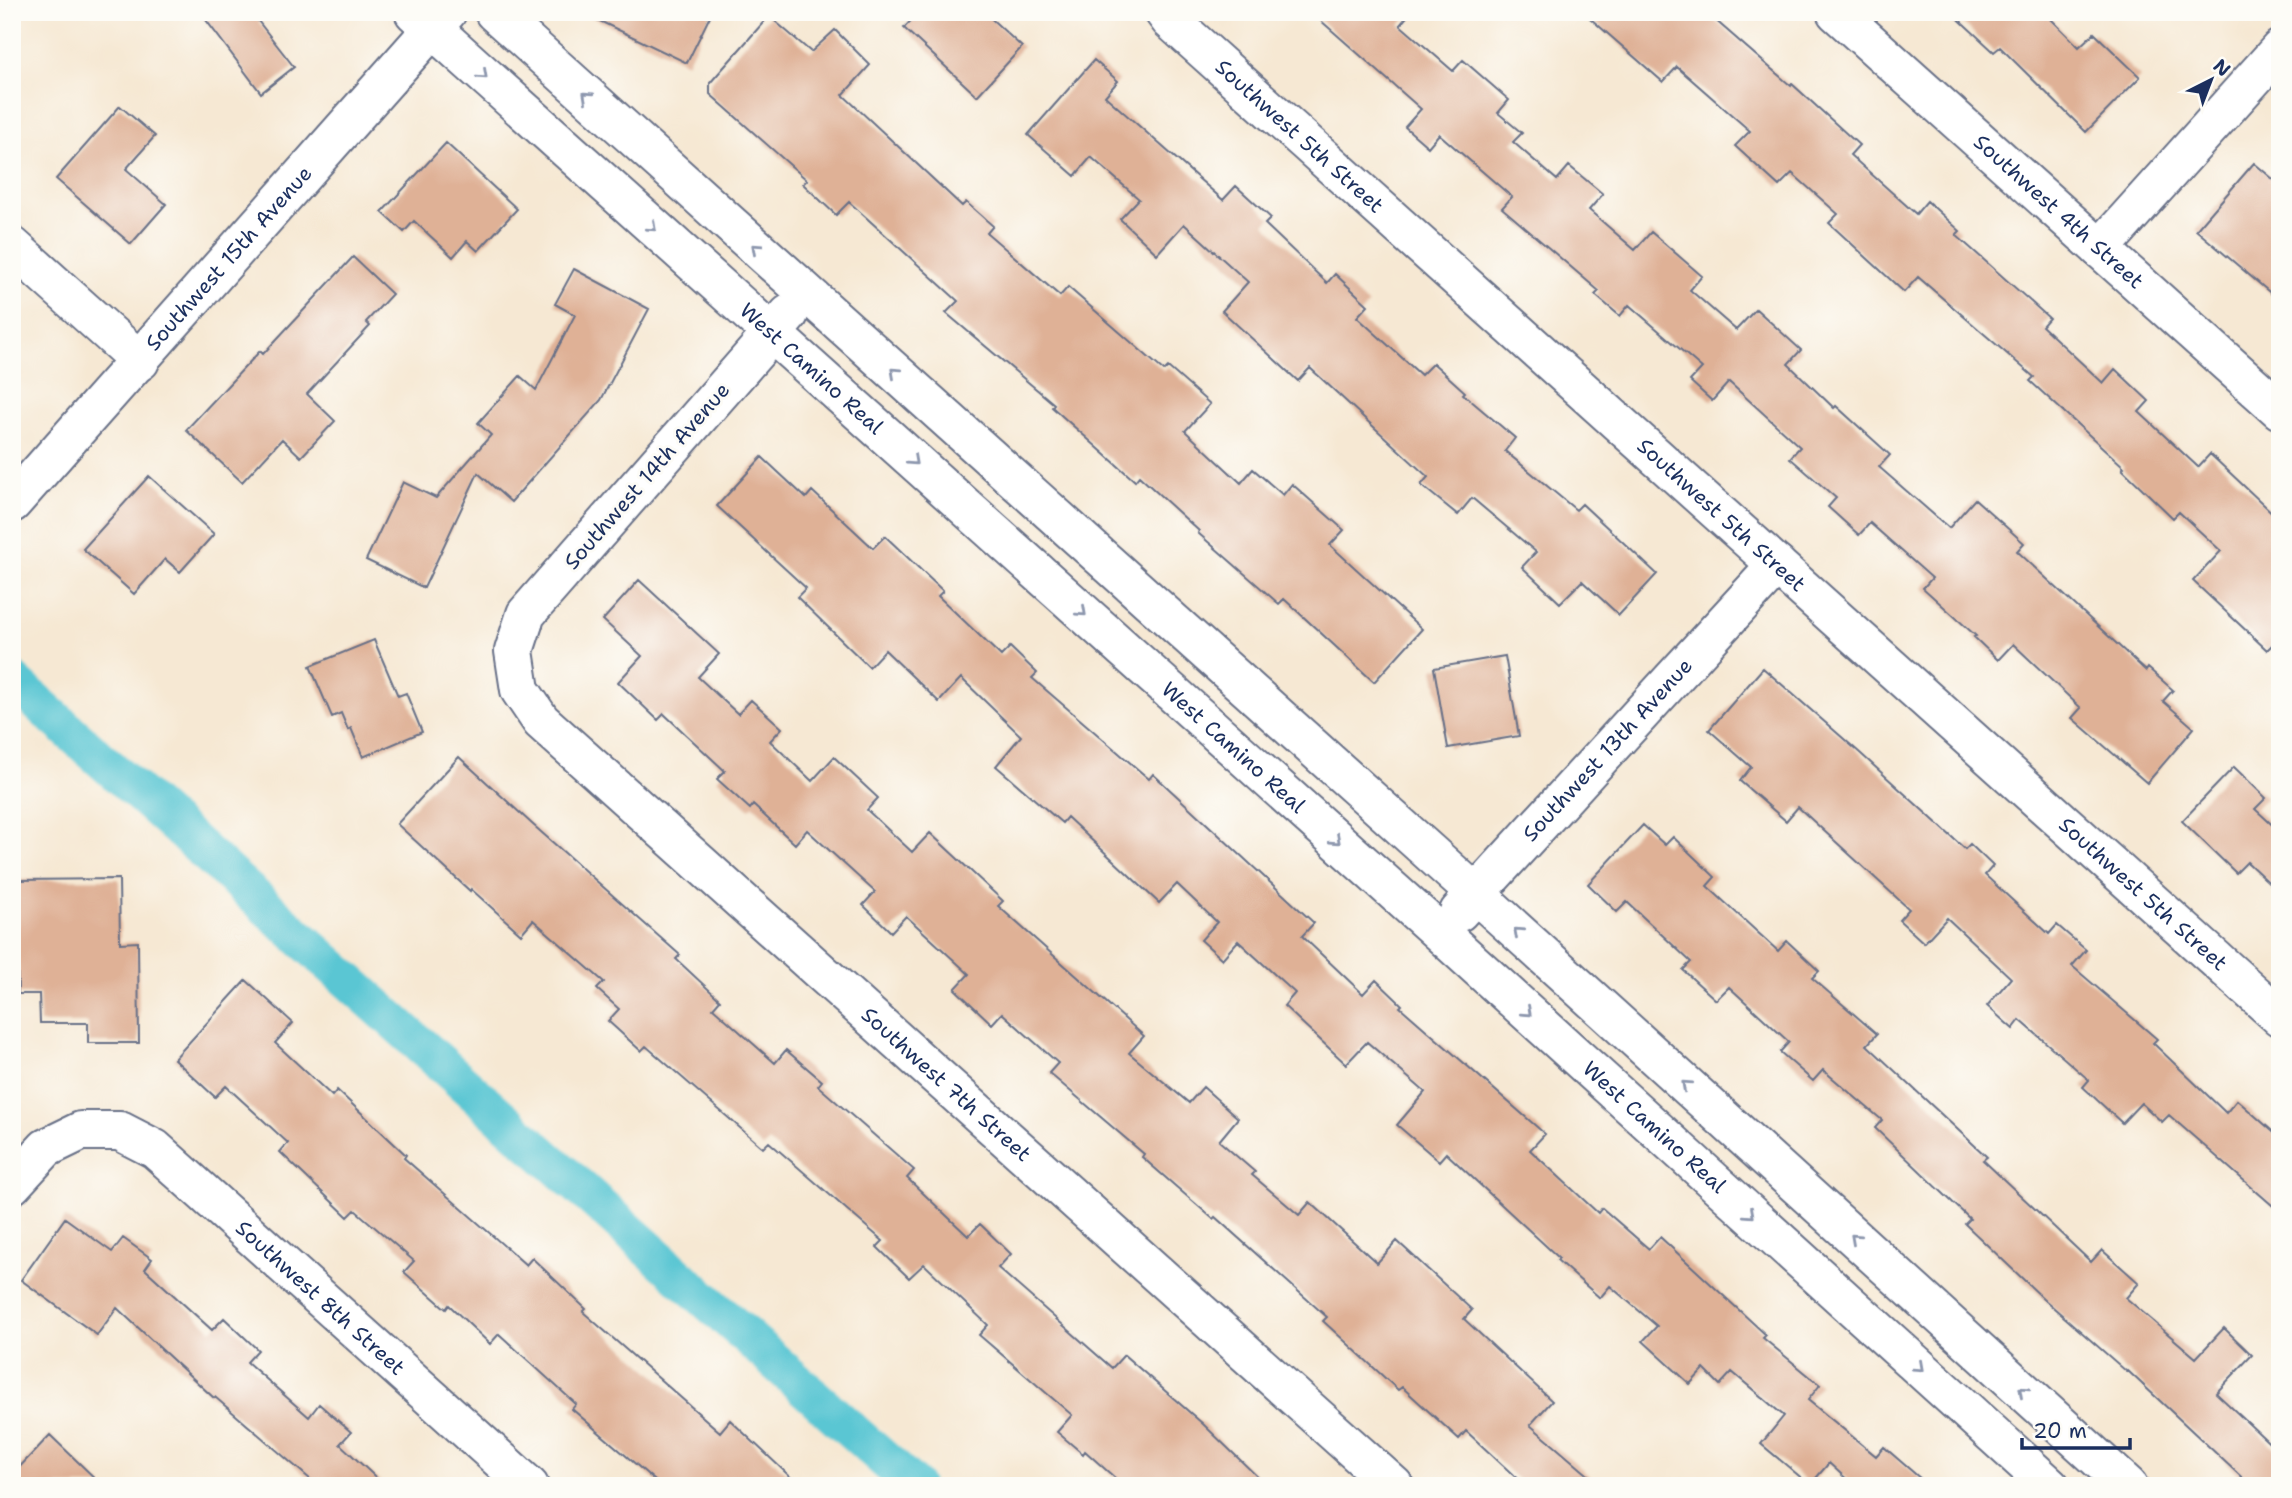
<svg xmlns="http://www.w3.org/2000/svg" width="2292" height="1498" font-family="'Shantell Sans',sans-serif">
	<rect width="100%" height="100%" fill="#fdfcf7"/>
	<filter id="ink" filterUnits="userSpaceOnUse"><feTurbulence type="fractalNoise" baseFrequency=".0143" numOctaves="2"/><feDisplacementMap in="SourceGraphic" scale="14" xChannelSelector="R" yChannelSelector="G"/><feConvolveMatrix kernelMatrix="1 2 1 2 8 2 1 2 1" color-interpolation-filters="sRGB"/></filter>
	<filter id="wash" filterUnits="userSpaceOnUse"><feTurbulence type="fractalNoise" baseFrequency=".00686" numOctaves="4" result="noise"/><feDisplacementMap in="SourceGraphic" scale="28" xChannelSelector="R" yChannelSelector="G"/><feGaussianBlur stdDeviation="1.57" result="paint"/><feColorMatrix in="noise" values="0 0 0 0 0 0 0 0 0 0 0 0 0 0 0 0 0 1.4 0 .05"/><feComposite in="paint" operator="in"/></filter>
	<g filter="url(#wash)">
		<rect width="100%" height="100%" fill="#f6e8d3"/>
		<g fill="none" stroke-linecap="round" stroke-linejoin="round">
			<path stroke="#5ac6d3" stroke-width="38" d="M 12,680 L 914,1486"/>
		</g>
		<g id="blocks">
			<path fill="#dfb196" d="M 200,12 L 251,12 L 294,67 L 261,93 Z
				M 581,12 L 712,12 L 687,63 Z
				M 919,12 L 984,12 L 1022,47 L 977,96 L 904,28 Z
				M 1311,12 L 1411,12 L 1400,25 L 1453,71 L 1463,60 L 1509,100 L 1498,113 L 1522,133 L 1513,142 L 1557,180 L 1569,166 L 1603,194 L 1589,210 L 1635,250 L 1651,232 L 1702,276 L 1690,290 L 1736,330 L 1756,309 L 1801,350 L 1788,364 L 1834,408 L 1836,406 L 1890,455 L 1879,467 L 1949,528 L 1975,499 L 2024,543 L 2017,551 L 2146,671 L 2148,668 L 2173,690 L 2163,701 L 2194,728 L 2147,783 L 2072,718 L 2081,708 L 2013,644 L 1998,660 L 1974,637 L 1976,636 L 1923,588 L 1932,578 L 1870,523 L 1859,535 L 1828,507 L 1836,498 L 1790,458 L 1800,447 L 1729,382 L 1712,401 L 1690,381 L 1702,368 L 1629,305 L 1620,316 L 1595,295 L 1599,291 L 1502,208 L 1512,197 L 1439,134 L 1428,147 L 1405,127 L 1421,109 Z
				M 1583,12 L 1706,12 L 1791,86 L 1792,84 L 1859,145 L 1850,155 L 1916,214 L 1927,201 L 1960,231 L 1956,235 L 2049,318 L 2042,326 L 2103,383 L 2115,369 L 2149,401 L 2139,412 L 2198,467 L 2210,454 L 2280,520 L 2280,637 L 2267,650 L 2193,581 L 2221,551 L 2179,512 L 2173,518 L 2122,469 L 2124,467 L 2030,381 L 2034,377 L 1918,277 L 1904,292 L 1829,223 L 1838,214 L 1792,173 L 1779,186 L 1735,146 L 1750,131 L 1677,67 L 1663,82 Z
				M 1951,12 L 2044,12 L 2079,47 L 2094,33 L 2140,77 L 2086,132 L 2000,47 L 1994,52 Z
				M 769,16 L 811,52 L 835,30 L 870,65 L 843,95 L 962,206 L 966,202 L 993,226 L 987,233 L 1060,296 L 1068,287 L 1164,371 L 1168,367 L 1210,404 L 1185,431 L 1241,483 L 1253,469 L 1283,495 L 1292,484 L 1344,530 L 1330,545 L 1422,629 L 1374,682 L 1284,599 L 1279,604 L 1198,533 L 1199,531 L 1139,476 L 1135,481 L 1052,407 L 1054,404 L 946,313 L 958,301 L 849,202 L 836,215 L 803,184 L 807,180 L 710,94 L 710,83 Z
				M 1094,60 L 1118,81 L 1105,96 L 1223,200 L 1236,186 L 1271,218 L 1265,224 L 1327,283 L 1335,274 L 1368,305 L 1357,317 L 1421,375 L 1433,363 L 1465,392 L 1463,394 L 1515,438 L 1505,451 L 1576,510 L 1582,504 L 1657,574 L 1619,615 L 1582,581 L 1560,603 L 1522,567 L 1536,552 L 1472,498 L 1458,515 L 1421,485 L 1428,477 L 1310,368 L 1298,381 L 1222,311 L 1248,282 L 1184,224 L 1157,254 L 1120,219 L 1139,199 L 1091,157 L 1075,176 L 1028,135 Z
				M 120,106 L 155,136 L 126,169 L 166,204 L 131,244 L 56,179 Z
				M 446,143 L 517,209 L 478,251 L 467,241 L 453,257 L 414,221 L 404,232 L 382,212 Z
				M 2254,163 L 2280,185 L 2280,301 L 2196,230 Z
				M 353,257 L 392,294 L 366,322 L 370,326 L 307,394 L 335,421 L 301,457 L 282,439 L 242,482 L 186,430 L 260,351 L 263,354 Z
				M 574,269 L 649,309 L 601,400 L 511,502 L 478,473 L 424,588 L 366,560 L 403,482 L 436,498 L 491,435 L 478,423 L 520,376 L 536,390 L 575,315 L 555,304 Z
				M 762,457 L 806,498 L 812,491 L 873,548 L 885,536 L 943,591 L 938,596 L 1001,656 L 1010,647 L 1037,673 L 1032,678 L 1149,779 L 1153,774 L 1314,923 L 1302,936 L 1363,994 L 1376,980 L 1402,1005 L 1400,1007 L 1545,1134 L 1530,1150 L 1598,1213 L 1602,1208 L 1649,1249 L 1660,1237 L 1766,1335 L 1763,1338 L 1820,1385 L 1808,1400 L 1876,1456 L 1884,1447 L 1929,1486 L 1850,1486 L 1852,1484 L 1829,1463 L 1810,1485 L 1761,1444 L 1784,1416 L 1732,1372 L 1720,1385 L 1704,1369 L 1690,1384 L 1643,1341 L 1657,1326 L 1610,1286 L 1600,1298 L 1557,1260 L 1559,1258 L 1446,1153 L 1439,1161 L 1397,1125 L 1425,1092 L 1367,1042 L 1346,1064 L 1284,1006 L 1295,993 L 1238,941 L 1222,959 L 1201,940 L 1217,922 L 1177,884 L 1159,903 L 1067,817 L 1062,823 L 996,766 L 1021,736 L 961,678 L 939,702 L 885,650 L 869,667 L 797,597 L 806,588 L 717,506 Z
				M 149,476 L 214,534 L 180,572 L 165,559 L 134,594 L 83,549 Z
				M 639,580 L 719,654 L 698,677 L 738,714 L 751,700 L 782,728 L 770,741 L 812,781 L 834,757 L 878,798 L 867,810 L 912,852 L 930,833 L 1003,901 L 998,906 L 1144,1036 L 1129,1053 L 1189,1103 L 1203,1087 L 1238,1118 L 1219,1141 L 1255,1172 L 1252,1175 L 1299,1215 L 1310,1202 L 1377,1263 L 1397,1241 L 1472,1310 L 1464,1319 L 1552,1401 L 1530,1425 L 1601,1486 L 1525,1486 L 1466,1431 L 1459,1439 L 1402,1387 L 1398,1390 L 1323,1321 L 1327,1317 L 1215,1217 L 1213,1219 L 1142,1157 L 1144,1154 L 1049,1073 L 1058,1063 L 1002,1013 L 992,1024 L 955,989 L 969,974 L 906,916 L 891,932 L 863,905 L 875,892 L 807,830 L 795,844 L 753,805 L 750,809 L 717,779 L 725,771 L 664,714 L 658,720 L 618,682 L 642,656 L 603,620 Z
				M 374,640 L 398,696 L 406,693 L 422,732 L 363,757 L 351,728 L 348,730 L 341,713 L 332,717 L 310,666 Z
				M 1505,656 L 1519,736 L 1448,748 L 1434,668 Z
				M 1763,668 L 1860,753 L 1965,849 L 1970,844 L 1993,866 L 1985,875 L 2049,934 L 2057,925 L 2086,950 L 2072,966 L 2157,1039 L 2153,1043 L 2226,1113 L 2237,1100 L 2280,1138 L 2280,1212 L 2169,1115 L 2162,1122 L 2141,1103 L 2122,1123 L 2083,1087 L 2089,1080 L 2020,1020 L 2013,1029 L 1987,1006 L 2011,978 L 1947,918 L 1924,943 L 1899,920 L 1909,909 L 1798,807 L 1786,821 L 1740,781 L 1751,767 L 1709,730 Z
				M 459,757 L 532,824 L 680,955 L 676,959 L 720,1000 L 713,1008 L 775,1063 L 786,1050 L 822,1081 L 818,1086 L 914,1170 L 907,1178 L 968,1236 L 980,1224 L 1011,1254 L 998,1268 L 1112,1368 L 1124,1355 L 1203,1424 L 1267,1486 L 1124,1486 L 1085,1451 L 1083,1454 L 1057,1432 L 1072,1415 L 979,1335 L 988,1325 L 924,1264 L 909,1278 L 877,1247 L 883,1241 L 769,1142 L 763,1148 L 646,1046 L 641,1051 L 608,1021 L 619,1009 L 597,989 L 604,982 L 533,920 L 521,934 L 471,889 L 470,891 L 397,824 Z
				M 2234,767 L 2266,798 L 2255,809 L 2280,832 L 2280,893 L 2247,862 L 2236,873 L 2182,821 Z
				M 1643,825 L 1665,845 L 1673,837 L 1715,877 L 1707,886 L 1778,951 L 1787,941 L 1819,971 L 1812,978 L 1877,1034 L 1867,1045 L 1987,1157 L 1983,1160 L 2091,1262 L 2102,1250 L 2139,1283 L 2126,1298 L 2196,1358 L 2224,1328 L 2252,1355 L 2216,1393 L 2280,1453 L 2280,1486 L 2251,1486 L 2128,1371 L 2127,1372 L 2046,1301 L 1965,1224 L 1970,1219 L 1875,1128 L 1882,1120 L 1823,1070 L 1813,1081 L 1780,1052 L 1789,1042 L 1729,987 L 1716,1000 L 1683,970 L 1691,962 L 1627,902 L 1617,912 L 1588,884 Z
				M 119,879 L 120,943 L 138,942 L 139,1043 L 88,1043 L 88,1023 L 40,1023 L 39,994 L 18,994 L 16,880 Z
				M 246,980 L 293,1023 L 275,1043 L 332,1096 L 337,1090 L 406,1155 L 404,1158 L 526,1265 L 532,1258 L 586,1309 L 583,1312 L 720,1432 L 730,1420 L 800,1486 L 661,1486 L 572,1409 L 576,1404 L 499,1334 L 490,1344 L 449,1305 L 446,1309 L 404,1272 L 414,1261 L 355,1210 L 348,1217 L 280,1152 L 288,1143 L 226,1086 L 215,1097 L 174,1059 Z
				M 65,1218 L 112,1252 L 123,1238 L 152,1259 L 145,1269 L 212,1330 L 224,1318 L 258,1350 L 247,1362 L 309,1417 L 319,1404 L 351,1432 L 340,1444 L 385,1486 L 318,1486 L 215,1397 L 214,1398 L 117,1308 L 97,1335 L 21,1280 Z
				M 50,1435 L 103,1486 L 12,1486 L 12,1475 Z"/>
		</g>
	</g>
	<g filter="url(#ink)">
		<use href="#blocks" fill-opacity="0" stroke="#687087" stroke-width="2"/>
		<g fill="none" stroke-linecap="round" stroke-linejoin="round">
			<defs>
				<g id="minor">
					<path id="s1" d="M 414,12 L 1440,933 L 2050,1486"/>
					<path d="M 494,12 L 1476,894 L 2128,1486"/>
					<path id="s2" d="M 1164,12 L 1170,20 L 2280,1017"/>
					<path id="s3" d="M 1836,12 L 2280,410"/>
					<path d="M 12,246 L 140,361"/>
					<path d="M 2100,249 L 2280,49"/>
					<path id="s4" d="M 789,314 L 526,614 L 514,651 L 520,690 L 541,721 L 1394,1486"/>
					<path id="s5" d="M 12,503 L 447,12"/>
					<path id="s6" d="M 1459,912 L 1777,565"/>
					<path id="s7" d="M 12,1185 L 46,1148 L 81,1131 L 120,1131 L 155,1149 L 529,1486"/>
				</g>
			</defs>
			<use href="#minor" stroke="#687087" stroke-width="42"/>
			<use href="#minor" stroke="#fff" stroke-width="38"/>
		</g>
		<defs><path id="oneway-chevron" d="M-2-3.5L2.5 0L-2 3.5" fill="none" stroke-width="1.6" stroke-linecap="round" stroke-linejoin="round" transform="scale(1.75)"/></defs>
		<g stroke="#8d97ae">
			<use href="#oneway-chevron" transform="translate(483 75) rotate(42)"/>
			<use href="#oneway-chevron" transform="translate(587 96) rotate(-138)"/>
			<use href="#oneway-chevron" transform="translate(652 227) rotate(42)"/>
			<use href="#oneway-chevron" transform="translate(756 248) rotate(-138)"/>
			<use href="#oneway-chevron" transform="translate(895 372) rotate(-138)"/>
			<use href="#oneway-chevron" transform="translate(913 461) rotate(42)"/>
			<use href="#oneway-chevron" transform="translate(1082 612) rotate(42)"/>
			<use href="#oneway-chevron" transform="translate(1336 840) rotate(42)"/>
			<use href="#oneway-chevron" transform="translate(1518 932) rotate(-138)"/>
			<use href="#oneway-chevron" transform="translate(1527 1012) rotate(42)"/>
			<use href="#oneway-chevron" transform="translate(1686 1085) rotate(-138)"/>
			<use href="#oneway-chevron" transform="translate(1750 1214) rotate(42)"/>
			<use href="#oneway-chevron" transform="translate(1855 1238) rotate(-138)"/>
			<use href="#oneway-chevron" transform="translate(1919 1367) rotate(42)"/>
			<use href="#oneway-chevron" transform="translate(2023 1391) rotate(-138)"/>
		</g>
	</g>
	<g text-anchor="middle" stroke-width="6" stroke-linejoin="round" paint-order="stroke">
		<g font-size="21" fill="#1b2f5e" stroke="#fdfcf7">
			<text dy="7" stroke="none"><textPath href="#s2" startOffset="184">Southwest 5th Street</textPath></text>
			<text dy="7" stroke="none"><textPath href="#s3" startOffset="299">Southwest 4th Street</textPath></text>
			<text dy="7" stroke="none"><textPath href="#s5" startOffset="327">Southwest 15th Avenue</textPath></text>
			<text dy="7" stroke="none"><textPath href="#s1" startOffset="534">West Camino Real</textPath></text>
			<text transform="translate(647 476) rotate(-49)" y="7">Southwest 14th Avenue</text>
			<text dy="7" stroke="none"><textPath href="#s2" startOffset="751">Southwest 5th Street</textPath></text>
			<text dy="7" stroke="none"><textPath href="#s1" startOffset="1101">West Camino Real</textPath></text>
			<text dy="7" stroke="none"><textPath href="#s6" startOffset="220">Southwest 13th Avenue</textPath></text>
			<text dy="7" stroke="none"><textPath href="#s2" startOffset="1318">Southwest 5th Street</textPath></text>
			<text dy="7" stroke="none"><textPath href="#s4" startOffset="1059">Southwest 7th Street</textPath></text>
			<text dy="7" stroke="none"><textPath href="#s1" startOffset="1668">West Camino Real</textPath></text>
			<text dy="7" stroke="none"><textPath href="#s7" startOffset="390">Southwest 8th Street</textPath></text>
		</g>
	</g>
	<rect width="2292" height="1498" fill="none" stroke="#fdfcf7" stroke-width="42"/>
	<g transform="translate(2211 80) rotate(42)" stroke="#fdfcf7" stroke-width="5" paint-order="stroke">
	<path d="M0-5L12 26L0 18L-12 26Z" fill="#1b2f5e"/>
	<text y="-10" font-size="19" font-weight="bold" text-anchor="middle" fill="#1b2f5e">N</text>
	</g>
	<path d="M2022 1438v10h108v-10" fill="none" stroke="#1b2f5e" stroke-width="3.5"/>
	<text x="2033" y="1438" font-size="21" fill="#1b2f5e" stroke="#fdfcf7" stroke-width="5" paint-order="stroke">20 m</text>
</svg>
